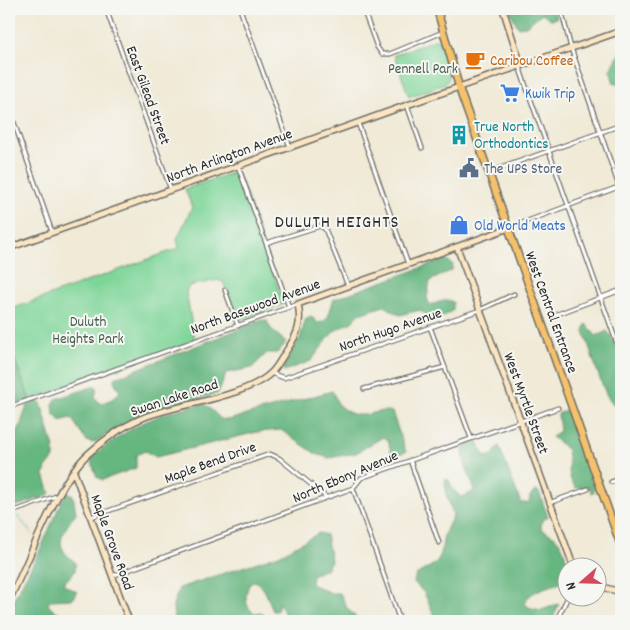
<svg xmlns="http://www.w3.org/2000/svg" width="630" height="630" font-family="Dekko,sans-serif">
	<rect width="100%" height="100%" fill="#f6f6f2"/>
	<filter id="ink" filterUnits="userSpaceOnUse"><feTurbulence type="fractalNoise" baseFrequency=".02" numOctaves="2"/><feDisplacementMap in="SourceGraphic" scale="10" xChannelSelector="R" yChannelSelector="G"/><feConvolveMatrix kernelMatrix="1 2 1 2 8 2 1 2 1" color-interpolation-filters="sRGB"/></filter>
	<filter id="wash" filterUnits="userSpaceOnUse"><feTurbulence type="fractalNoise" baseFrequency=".0096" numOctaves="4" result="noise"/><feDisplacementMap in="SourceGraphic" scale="20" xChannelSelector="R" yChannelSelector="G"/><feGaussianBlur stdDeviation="1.12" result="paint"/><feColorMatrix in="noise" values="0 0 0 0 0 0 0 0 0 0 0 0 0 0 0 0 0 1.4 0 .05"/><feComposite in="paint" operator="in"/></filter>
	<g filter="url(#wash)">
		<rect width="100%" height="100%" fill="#f0ead7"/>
		<path fill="#7ed598" stroke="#548062" d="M 437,39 L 440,41 L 449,78 L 445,84 L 409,97 L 394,55 Z
			M 232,173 L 237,174 L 245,191 L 284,304 L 243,319 L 239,318 L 223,282 L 218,280 L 189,286 L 186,292 L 195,341 L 30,400 L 9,344 L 9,310 L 179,248 L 177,239 L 192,207 L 185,189 Z"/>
		<path fill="#66b680" stroke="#487056" d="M 509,9 L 557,9 L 556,18 L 552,20 L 542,13 L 526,26 L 518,27 Z
			M 621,50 L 621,85 L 620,85 L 614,83 L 610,71 Z
			M 446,259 L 453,265 L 452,270 L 430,281 L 427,298 L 430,305 L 446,300 L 453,302 L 453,310 L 443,317 L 430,318 L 420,310 L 400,315 L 384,306 L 359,314 L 352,322 L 334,331 L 311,361 L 284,371 L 284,365 L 300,338 L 306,318 L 311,316 L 318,323 C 331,322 329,309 334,299 Z
			M 262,320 L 267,321 C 273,335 278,333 286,343 L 277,353 L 267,353 L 252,368 L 226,373 L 219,392 L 217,394 L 145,413 L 93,443 L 87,441 L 71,418 L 60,421 L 54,415 L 53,405 L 56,399 L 95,386 L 97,387 L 95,397 L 100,404 L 112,399 L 120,392 L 114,381 L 115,378 Z
			M 586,324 L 596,336 L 607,331 C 622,346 627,390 615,406 C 605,403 589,344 584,331 Z
			M 9,344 L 30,400 L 11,406 L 9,399 Z
			M 332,391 C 336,396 336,404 342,408 C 363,424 375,407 392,412 L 406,452 L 394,455 L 391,452 L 388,440 L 383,437 L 356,453 L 329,458 L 316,454 L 281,430 L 257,432 L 156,457 L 145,451 L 136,455 L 136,468 L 102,480 L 97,477 L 90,458 C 124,430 160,410 205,404 L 221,419 L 228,420 Z
			M 35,400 L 41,403 L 54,448 L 54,458 L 46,468 L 44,475 L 50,493 L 47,496 L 11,508 L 9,507 L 9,441 L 19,429 L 27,406 Z
			M 566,410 L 595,490 L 592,494 L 588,486 L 576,488 C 565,476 571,461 566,448 L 552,437 L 560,431 L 558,414 Z
			M 478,442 L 485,457 L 493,455 L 499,446 L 521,503 L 529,503 L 530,496 L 535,491 L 539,492 L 548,517 L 542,520 L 541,529 C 545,532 551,534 555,537 C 567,548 568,568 567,582 C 556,584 528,590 525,603 L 528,607 L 541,610 L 559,604 L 552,621 L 437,621 L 424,593 L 414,582 L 416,575 L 436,563 L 441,554 L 444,535 L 453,515 L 446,494 L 445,479 L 449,480 L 453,490 L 462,497 L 473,492 L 474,488 L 465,464 L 463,452 L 465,445 Z
			M 67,493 L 73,495 L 76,513 C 63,532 51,545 75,562 L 75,571 L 63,584 L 77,592 L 72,599 L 51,600 L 48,604 C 53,614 65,611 71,621 L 9,621 L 9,608 L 39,552 L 63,498 Z
			M 319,533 L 326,535 L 331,561 L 326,569 L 312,575 L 311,584 L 331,593 L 340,593 L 347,608 L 358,619 L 357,621 L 324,621 L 320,617 L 314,621 L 298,621 L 286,617 L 279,602 L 277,611 L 273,611 C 267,598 267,589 255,581 L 251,582 C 245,591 243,606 254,613 L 261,612 L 264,615 L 255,621 L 174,621 L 173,606 L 179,588 L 279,555 Z"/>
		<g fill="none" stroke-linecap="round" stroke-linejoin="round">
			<path stroke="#40b0ba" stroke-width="1" d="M 9,490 L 14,503
				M 17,515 L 32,534
				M 37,621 L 35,582 L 41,551"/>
		</g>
	</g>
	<g filter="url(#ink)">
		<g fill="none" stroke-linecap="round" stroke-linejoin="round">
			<defs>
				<path id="street" d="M 106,9 L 171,190
					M 240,9 L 290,147
					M 363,9 L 377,47 L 382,54 L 390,54 L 443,32
					M 561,9 L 571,48 L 621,192
					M 521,65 L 521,72 L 621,355
					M 407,105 L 422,148
					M 9,108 L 52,232
					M 358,123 L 408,264
					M 238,166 L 289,307
					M 490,172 L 621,125
					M 509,228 L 621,186
					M 266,243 L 320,226 L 325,229 L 348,286
					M 225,290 L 238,326
					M 555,315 L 621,290
					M 430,327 L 471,438
					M 271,373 L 284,378 L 480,310 L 514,294
					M 364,389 L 445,367
					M 9,407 L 298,304
					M 410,460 L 439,543
					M 611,482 L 621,479
					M 353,488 L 400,621
					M 549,503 L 588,489
					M 9,513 L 59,495
					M 91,517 L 270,454 L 279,458 L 326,497
					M 112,576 L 353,488 L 361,478 L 558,408
					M 556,621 L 568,597"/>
				<path id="secondary" d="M 503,9 L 521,65
					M 457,247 L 574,568
					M 9,248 L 407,105 L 621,31
					M 74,472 L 129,621
					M 598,586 L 621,592
					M 9,600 C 30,560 56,483 88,454 C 105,439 124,425 145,417 C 178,404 248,397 272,372 C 278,366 282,357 287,350 C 298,334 302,323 298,304 L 509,228"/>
				<path id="highway" d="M 437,9 L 461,94 L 621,546"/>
			</defs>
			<use href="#street" stroke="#706e67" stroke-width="5.5"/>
			<use href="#secondary" stroke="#706e67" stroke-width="8"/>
			<use href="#highway" stroke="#706e67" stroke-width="9"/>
			<use href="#street" stroke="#fff" stroke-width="3"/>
			<use href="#secondary" stroke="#fbe6c4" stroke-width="5"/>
			<use href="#highway" stroke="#f5c16b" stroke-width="6"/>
		</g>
	</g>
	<defs>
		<symbol id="cafe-bare" viewBox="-9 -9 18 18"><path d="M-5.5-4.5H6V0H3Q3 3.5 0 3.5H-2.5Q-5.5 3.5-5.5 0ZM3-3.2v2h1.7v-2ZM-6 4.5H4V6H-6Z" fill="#e8710a" stroke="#f6f6f2" stroke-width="2.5" paint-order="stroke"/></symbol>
		<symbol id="supermarket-bare" viewBox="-9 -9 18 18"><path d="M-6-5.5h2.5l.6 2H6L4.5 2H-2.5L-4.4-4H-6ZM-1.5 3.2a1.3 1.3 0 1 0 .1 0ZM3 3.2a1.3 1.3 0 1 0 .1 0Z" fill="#3f7fe0" stroke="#f6f6f2" stroke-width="2.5" paint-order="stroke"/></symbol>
		<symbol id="building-bare" viewBox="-9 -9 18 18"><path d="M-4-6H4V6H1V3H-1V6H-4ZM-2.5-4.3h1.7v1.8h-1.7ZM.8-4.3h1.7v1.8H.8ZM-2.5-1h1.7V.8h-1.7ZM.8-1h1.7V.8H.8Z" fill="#0f9aa8" stroke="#f6f6f2" stroke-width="2.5" paint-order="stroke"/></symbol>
		<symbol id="civic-bare" viewBox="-9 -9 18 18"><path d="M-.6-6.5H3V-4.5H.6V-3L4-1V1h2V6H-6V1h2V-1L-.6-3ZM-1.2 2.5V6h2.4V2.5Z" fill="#5c6f8a" stroke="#f6f6f2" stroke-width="2.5" paint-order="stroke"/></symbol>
		<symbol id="shop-bare" viewBox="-9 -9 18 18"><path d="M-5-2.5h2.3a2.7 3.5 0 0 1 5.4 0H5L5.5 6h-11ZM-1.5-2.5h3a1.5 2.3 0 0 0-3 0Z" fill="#3f7fe0" stroke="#f6f6f2" stroke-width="2.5" paint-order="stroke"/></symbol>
	</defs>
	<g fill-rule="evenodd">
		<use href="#cafe-bare" x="461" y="46" width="28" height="28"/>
		<use href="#supermarket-bare" x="496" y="79" width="28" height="28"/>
		<use href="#building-bare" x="445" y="121" width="28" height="28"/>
		<use href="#civic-bare" x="455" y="154" width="28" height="28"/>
		<use href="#shop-bare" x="445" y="211" width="28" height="28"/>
	</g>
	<g text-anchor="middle" stroke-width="4" stroke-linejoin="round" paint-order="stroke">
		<g font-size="15" fill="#c56008" stroke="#f6f6f2" text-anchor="start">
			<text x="490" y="65">Caribou Coffee</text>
		</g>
		<g font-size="15" fill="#445e4c" stroke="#f6f6f2">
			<text x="423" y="73">Pennell Park</text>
			<text x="88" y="326">Duluth<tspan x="88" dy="17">Heights Park</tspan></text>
		</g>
		<g font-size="15" fill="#366cbe" stroke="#f6f6f2" text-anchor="start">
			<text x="525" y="98">Kwik Trip</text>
			<text x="474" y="230">Old World Meats</text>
		</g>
		<g font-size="15" fill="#2b2b2b" stroke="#f6f6f2">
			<text transform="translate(149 95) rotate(70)" y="5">East Gilead Street</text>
			<text transform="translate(229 155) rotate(-20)" y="5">North Arlington Avenue</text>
			<text transform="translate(255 306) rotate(-20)" y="5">North Basswood Avenue</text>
			<text transform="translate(552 312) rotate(70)" y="5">West Central Entrance</text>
			<text transform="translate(390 329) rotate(-19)" y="5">North Hugo Avenue</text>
			<text transform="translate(174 397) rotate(-18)" y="5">Swan Lake Road</text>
			<text transform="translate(527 403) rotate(70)" y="5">West Myrtle Street</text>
			<text transform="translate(210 462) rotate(-20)" y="5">Maple Bend Drive</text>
			<text transform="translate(345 476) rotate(-23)" y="5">North Ebony Avenue</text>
			<text transform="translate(113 542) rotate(70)" y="5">Maple Grove Road</text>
		</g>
		<g font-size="15" fill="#0d838f" stroke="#f6f6f2" text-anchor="start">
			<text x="474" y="131">True North<tspan x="474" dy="17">Orthodontics</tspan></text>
		</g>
		<g font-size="15" fill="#4e5e75" stroke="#f6f6f2" text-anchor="start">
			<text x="484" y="173">The UPS Store</text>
		</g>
		<g font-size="18" letter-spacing="1" fill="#2b2b2b" stroke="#f6f6f2">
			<text x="337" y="227">DULUTH HEIGHTS</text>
		</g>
	</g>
	<rect width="630" height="630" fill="none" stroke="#f6f6f2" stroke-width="30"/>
	<g transform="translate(582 582) rotate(250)"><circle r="24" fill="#f6f6f2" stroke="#a5a5a2"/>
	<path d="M0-4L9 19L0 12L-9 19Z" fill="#d1495b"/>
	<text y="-8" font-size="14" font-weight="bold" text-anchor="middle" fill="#2b2b2b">N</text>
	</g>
</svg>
